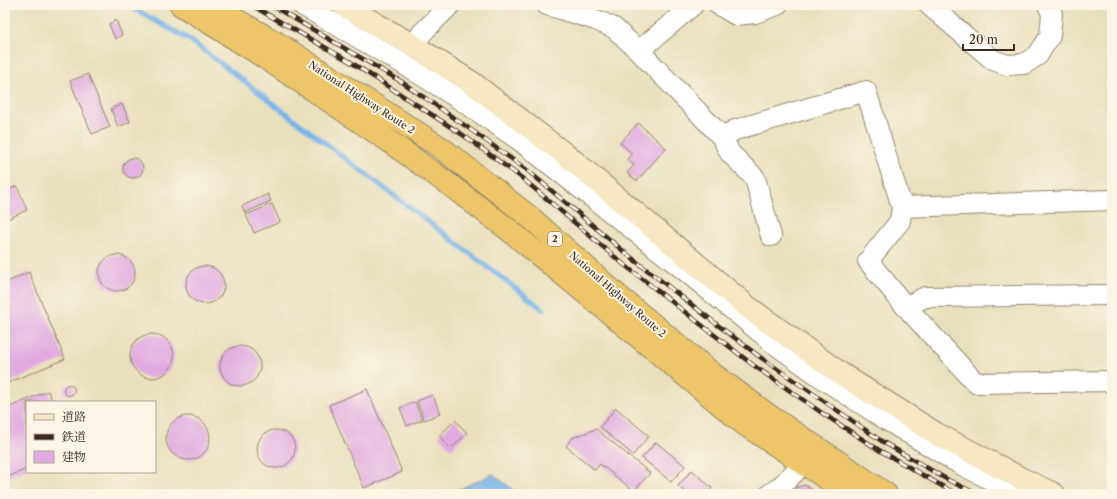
<svg xmlns="http://www.w3.org/2000/svg" width="1117" height="499" font-family="'Libre Caslon Text','Noto Serif JP',serif">
	<rect width="100%" height="100%" fill="#fcf5e5"/>
	<filter id="ink" filterUnits="userSpaceOnUse"><feTurbulence type="fractalNoise" baseFrequency=".025" numOctaves="2"/><feDisplacementMap in="SourceGraphic" scale="8" xChannelSelector="R" yChannelSelector="G"/><feConvolveMatrix kernelMatrix="1 2 1 2 8 2 1 2 1" color-interpolation-filters="sRGB"/></filter>
	<filter id="wash" filterUnits="userSpaceOnUse"><feTurbulence type="fractalNoise" baseFrequency=".012" numOctaves="4" result="noise"/><feDisplacementMap in="SourceGraphic" scale="16" xChannelSelector="R" yChannelSelector="G"/><feGaussianBlur stdDeviation="0.9" result="paint"/><feColorMatrix in="noise" values="0 0 0 0 0 0 0 0 0 0 0 0 0 0 0 0 0 1.4 0 .05"/><feComposite in="paint" operator="in"/></filter>
	<g filter="url(#wash)">
		<rect width="100%" height="100%" fill="#e8e0bc"/>
		<path fill="#75b2e8" stroke="#586e83" d="M 493,474 L 518,494 L 449,494 Z"/>
		<g fill="none" stroke-linecap="round" stroke-linejoin="round">
			<path stroke="#75b2e8" stroke-width="5" d="M 127,5 L 190,40 L 544,310"/>
		</g>
		<g id="blocks">
			<path fill="#e1aae1" d="M 116,20 L 122,35 L 115,39 L 109,24 Z
				M 88,74 L 110,127 L 92,134 L 70,81 Z
				M 122,104 L 130,122 L 118,127 L 111,109 Z
				M 638,123 L 666,148 L 637,181 L 627,173 L 634,165 L 627,159 L 632,153 L 620,143 Z
				M123 168a10 10 0 1 1 20 0a10 10 0 1 1-20 0Z
				M 17,186 L 27,210 L 5,220 L 5,191 Z
				M 268,194 L 271,201 L 245,213 L 242,206 Z
				M 272,204 L 280,222 L 254,233 L 246,215 Z
				M99 273a18 18 0 1 1 36 0a18 18 0 1 1-36 0Z
				M186 285a19 19 0 1 1 38 0a19 19 0 1 1-38 0Z
				M 29,272 L 65,359 L 5,384 L 5,283 Z
				M130 356a22 22 0 1 1 44 0a22 22 0 1 1-44 0Z
				M220 366a20 20 0 1 1 40 0a20 20 0 1 1-40 0Z
				M63.5 390a5.5 5.5 0 1 1 11 0a5.5 5.5 0 1 1-11 0Z
				M 367,389 L 402,472 L 364,488 L 329,405 Z
				M 48,391 L 53,402 L 27,402 L 27,469 L 5,478 L 5,409 Z
				M 433,395 L 440,414 L 424,420 L 417,401 Z
				M 415,402 L 422,420 L 407,426 L 400,408 Z
				M 616,408 L 649,436 L 633,455 L 600,427 Z
				M166 438a22 22 0 1 1 44 0a22 22 0 1 1-44 0Z
				M 455,420 L 467,433 L 451,449 L 439,436 Z
				M 596,429 L 650,473 L 634,491 L 600,464 L 595,470 L 566,446 L 572,438 Z
				M257 449a19 19 0 1 1 38 0a19 19 0 1 1-38 0Z
				M 656,442 L 685,466 L 671,482 L 642,458 Z
				M 692,470 L 712,488 L 707,494 L 687,494 L 678,486 Z
				M 805,485 L 818,494 L 791,494 L 790,489 Z"/>
		</g>
	</g>
	<g filter="url(#ink)">
		<use href="#blocks" fill-opacity="0" stroke="#92856d" stroke-width="1"/>
		<g fill="none" stroke-linecap="round" stroke-linejoin="round">
			<defs>
				<path id="street" d="M 302,5 L 405,65 L 467,104 L 519,140 L 683,269 L 772,342 L 825,380 L 888,421 L 958,463 L 1019,494
					M 547,5 L 596,20 L 614,28 L 639,51 L 722,137 L 730,153 L 755,178 L 771,236
					M 719,5 L 736,15 L 755,13 L 777,5
					M 929,5 L 993,60 L 1007,65 L 1024,64 L 1038,55 L 1050,36 L 1052,14 L 1048,5
					M 414,46 L 422,33 L 450,5
					M 639,51 L 693,5
					M 722,137 L 735,130 L 866,91 L 902,207 L 900,221 L 868,261 L 906,307 L 976,383 L 1112,381
					M 902,207 L 1112,200
					M 906,307 L 925,297 L 1112,295
					M 770,494 L 780,487 L 804,463"/>
				<path id="secondary" d="M 343,5 L 414,46 L 471,82 L 570,158 L 749,308 L 841,374 L 935,433 L 1022,479 L 1054,494"/>
				<path id="highway" d="M 181,5 L 258,53 L 386,139 L 447,183 L 509,230 L 744,424 L 850,494
					M 210,5 L 277,43 L 440,147 L 531,218 L 616,294 L 714,375 L 771,417 L 886,494"/>
			</defs>
			<use href="#street" stroke="#92856d" stroke-width="22"/>
			<use href="#secondary" stroke="#92856d" stroke-width="24"/>
			<use href="#highway" stroke="#92856d" stroke-width="24"/>
			<use href="#street" stroke="#fff" stroke-width="20"/>
			<use href="#secondary" stroke="#f7e8c3" stroke-width="22"/>
			<use href="#highway" stroke="#ecc669" stroke-width="22"/>
			<defs>
				<path id="rail" d="M 251,5 L 349,61 L 463,135 L 522,178 L 622,263 L 753,365 L 822,413 L 879,450 L 956,494
					M 271,5 L 402,82 L 467,127 L 527,170 L 628,255 L 719,326 L 760,357 L 883,442 L 948,480 L 977,494"/>
			</defs>
			<use href="#rail" stroke="#3b2a1e" stroke-width="4.5"/>
			<use href="#rail" stroke="#fcf5e5" stroke-width="3" stroke-dasharray="9" stroke-linecap="butt"/>
		</g>
	</g>
	<g text-anchor="middle" stroke-width="4" stroke-linejoin="round" paint-order="stroke">
		<rect fill="#fcf5e5" stroke="#75675a" stroke-width="1" x="548" y="232" width="14" height="14" rx="3"/>
		<g font-size="9" font-weight="bold" fill="#3b2a1e">
			<text x="555" y="242">2</text>
		</g>
		<g font-size="10" fill="#3b2a1e" stroke="#fcf5e5">
			<text transform="translate(362 97) rotate(33)" y="4">National Highway Route 2</text>
			<text transform="translate(618 294) rotate(41)" y="4">National Highway Route 2</text>
		</g>
	</g>
	<rect width="1117" height="499" fill="none" stroke="#fcf5e5" stroke-width="20"/>
	<rect x="26" y="401" width="130" height="72" fill="#fcf5e5" stroke="#afa495"/>
	<rect x="34" y="414" width="20" height="6" fill="#f7e8c3" stroke="#afa495"/>
	<text x="62" y="421" font-size="12" fill="#3b2a1e">道路</text>
	<rect x="34" y="434" width="20" height="6" fill="#3b2a1e" stroke="#afa495"/>
	<text x="62" y="441" font-size="12" fill="#3b2a1e">鉄道</text>
	<rect x="34" y="451" width="20" height="12" fill="#e1aae1" stroke="#afa495"/>
	<text x="62" y="461" font-size="12" fill="#3b2a1e">建物</text>
	<path d="M963 44v6h51v-6" fill="none" stroke="#3b2a1e" stroke-width="2"/>
	<text x="969" y="44" font-size="12" fill="#3b2a1e" stroke="#fcf5e5" stroke-width="3" paint-order="stroke">20 m</text>
</svg>
